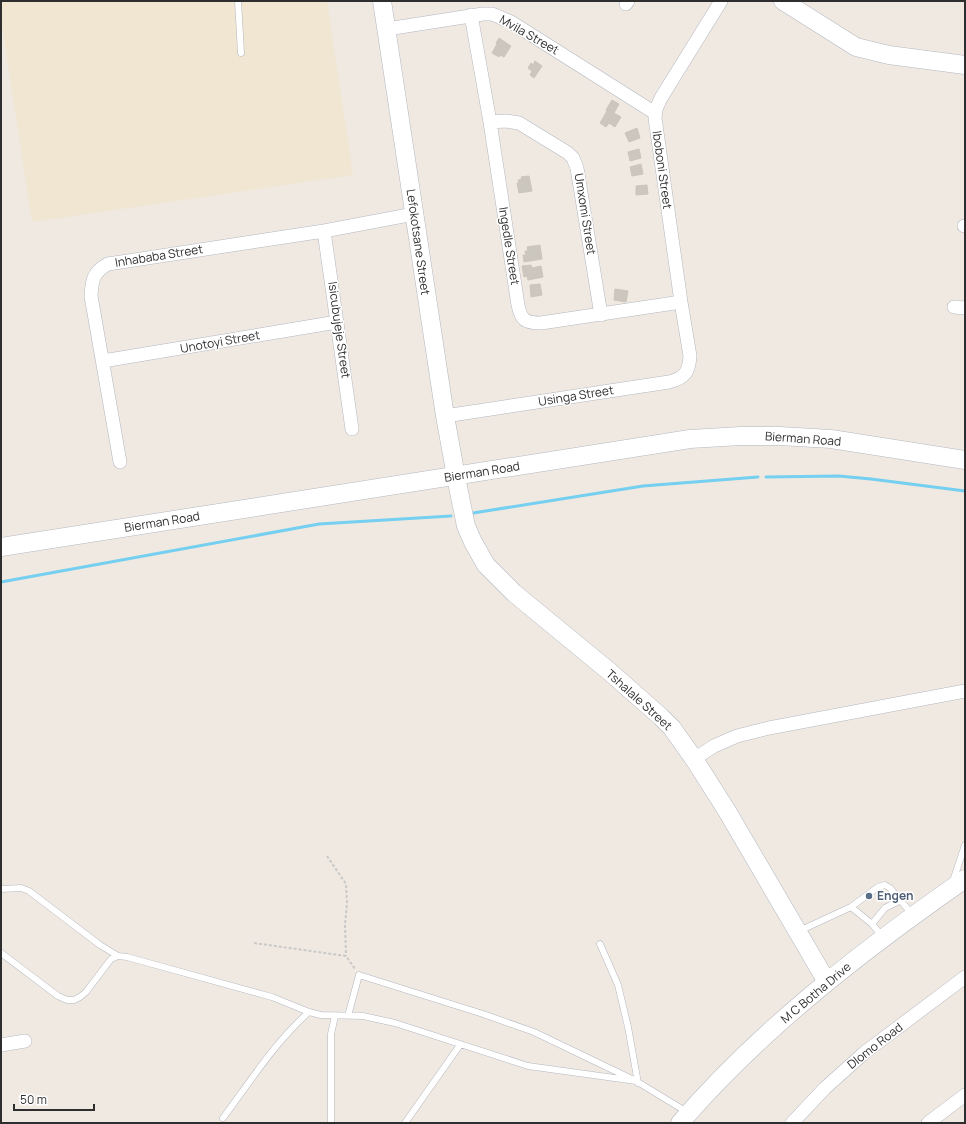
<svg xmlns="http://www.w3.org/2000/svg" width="966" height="1124" font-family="Manrope,sans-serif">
	<rect width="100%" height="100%" fill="#efe9e1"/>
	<path fill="#f0e6d1" d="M 1,1 L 327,1 L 353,175 L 32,222 L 1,19 Z"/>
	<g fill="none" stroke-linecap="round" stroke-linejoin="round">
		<path stroke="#75cff0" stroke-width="3" d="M 766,477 L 839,476 L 871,479 L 965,491
			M 473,513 L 643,486 L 758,477
			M 1,582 L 319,524 L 451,516"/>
	</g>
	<path fill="#cbc7bf" stroke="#cbc5ba" d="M 499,38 L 511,46 L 504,57 L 500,55 L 499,57 L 492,53 L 497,44 L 496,43 Z
		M 535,61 L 542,66 L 534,78 L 530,75 L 532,71 L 528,68 L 531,63 L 533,65 Z
		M 612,100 L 619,104 L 614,113 L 621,117 L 615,127 L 609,123 L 606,127 L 600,123 L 607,111 L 606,110 Z
		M 637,128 L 640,138 L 629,142 L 625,133 Z
		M 639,149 L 641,158 L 630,161 L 628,152 Z
		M 641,164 L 643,174 L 632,176 L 630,167 Z
		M 529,176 L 532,191 L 519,193 L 517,183 L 519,183 L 518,180 L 522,179 L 521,177 Z
		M 647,185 L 648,194 L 636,195 L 636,186 Z
		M 540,245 L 542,259 L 524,262 L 523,255 L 526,255 L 525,251 L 528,251 L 527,247 Z
		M 531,265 L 532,268 L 541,266 L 543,277 L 528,280 L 527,276 L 524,277 L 522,266 Z
		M 540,284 L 542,295 L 531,297 L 530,285 Z
		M 615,289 L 628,291 L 626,302 L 614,300 Z"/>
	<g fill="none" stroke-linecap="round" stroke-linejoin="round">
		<defs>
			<path id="lane" d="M 238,1 L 241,53
				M 953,881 L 965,845
				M 1,889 L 21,888 L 29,891 L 100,945 L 118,956
				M 851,907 L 872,924 L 882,936
				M 872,924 L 885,908 L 901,900
				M 799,931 L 851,907 L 878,887 L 885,885 L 890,888 L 912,914
				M 600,944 L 618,985 L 628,1027 L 638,1083
				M 1,953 L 58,996 L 67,1000 L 74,1000 L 80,997 L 86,992 L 111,959 L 118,956 L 127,957 L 272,997 L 309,1012 L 321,1015 L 363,1016 L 395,1023 L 528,1066 L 636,1081
				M 348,1016 L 359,975 L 483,1014 L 534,1032 L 636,1081 L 687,1112
				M 223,1118 C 250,1082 275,1042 309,1012
				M 331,1123 L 331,1034 L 335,1016
				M 405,1123 L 460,1045"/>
			<path id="street" d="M 626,4 L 628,1
				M 471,15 L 490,122 L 518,305 C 521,320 525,323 541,323 L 681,302
				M 387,29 L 483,14 L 492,14 L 511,22 L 655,113
				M 490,122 L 506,121 L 519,123 L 568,153 L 573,158 L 577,168 L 601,315
				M 964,226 L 965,226
				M 324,231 L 352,429
				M 954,307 L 965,308
				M 103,361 L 337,322
				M 445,416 L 669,382 C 685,378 689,372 690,356 L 681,302 L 655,118 L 656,109 L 661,98 L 721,1
				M 120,462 L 91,296 C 92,280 93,272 108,264 L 324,231 L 414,214
				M 694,759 L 714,746 L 737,736 L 769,728 L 965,691
				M 1,1045 L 25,1041
				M 792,1123 L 825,1088 L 864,1053 L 965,977
				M 928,1123 L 965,1095"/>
			<path id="secondary" d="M 382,1 L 445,416 L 457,482 L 466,526 L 473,542 L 486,565 L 514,593 L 610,672 L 661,717 L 672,728 L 694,759 L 727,811 L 827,982
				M 783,1 L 856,47 L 889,55 L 965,65
				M 1,547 L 690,439 L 741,436 L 780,436 L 831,439 L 965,460
				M 680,1123 C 761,1029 863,950 965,879"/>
		</defs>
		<use href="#lane" stroke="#b4b7c1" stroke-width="7"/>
		<use href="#street" stroke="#b4b7c1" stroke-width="14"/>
		<use href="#secondary" stroke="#b4b7c1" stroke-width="19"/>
		<path stroke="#c9c9c9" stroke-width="2" stroke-dasharray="3 2" stroke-linecap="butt" d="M 327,856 L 346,884 L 347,903 L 345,925 L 346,956
			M 254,943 L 346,956 L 355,969"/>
		<use href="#lane" stroke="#fff" stroke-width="6"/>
		<use href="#street" stroke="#fff" stroke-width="13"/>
		<use href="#secondary" stroke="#fff" stroke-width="18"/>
	</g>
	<circle fill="#5c6f8a" stroke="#fff" stroke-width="1.5" cx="869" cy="896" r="4"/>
	<g text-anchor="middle" stroke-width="3" stroke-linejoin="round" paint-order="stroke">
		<g font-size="12" fill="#2e2e2e" stroke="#fff">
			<text transform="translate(529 35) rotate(30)" y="4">Mvila Street</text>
			<text transform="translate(662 170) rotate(82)" y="4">Iboboni Street</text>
			<text transform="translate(585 214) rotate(81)" y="4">Umxomi Street</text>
			<text transform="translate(418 242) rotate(82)" y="4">Lefokotsane Street</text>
			<text transform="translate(509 246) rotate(81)" y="4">Ingedle Street</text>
			<text transform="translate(159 256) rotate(-9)" y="4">Inhababa Street</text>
			<text transform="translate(339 330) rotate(82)" y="4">Isicubujeje Street</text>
			<text transform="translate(220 342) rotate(-10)" y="4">Unotoyi Street</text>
			<text transform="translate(576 396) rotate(-9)" y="4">Usinga Street</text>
			<text transform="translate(803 439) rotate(4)" y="4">Bierman Road</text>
			<text transform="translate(482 472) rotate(-9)" y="4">Bierman Road</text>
			<text transform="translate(162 522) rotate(-9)" y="4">Bierman Road</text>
			<text transform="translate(639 700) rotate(42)" y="4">Tshalale Street</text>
			<text transform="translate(816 993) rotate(-40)" y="4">M C Botha Drive</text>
			<text transform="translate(875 1046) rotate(-38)" y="4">Dlomo Road</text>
		</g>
		<g font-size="12" font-weight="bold" fill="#4e5e75" stroke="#fff" text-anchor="start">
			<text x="877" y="900">Engen</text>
		</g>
	</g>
	<rect width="966" height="1124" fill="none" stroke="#2e2e2e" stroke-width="4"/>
	<path d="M14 1104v6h80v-6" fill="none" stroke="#2e2e2e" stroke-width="2"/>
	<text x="20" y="1104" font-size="12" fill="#2e2e2e" stroke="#ffffff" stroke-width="3" paint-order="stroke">50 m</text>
</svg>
